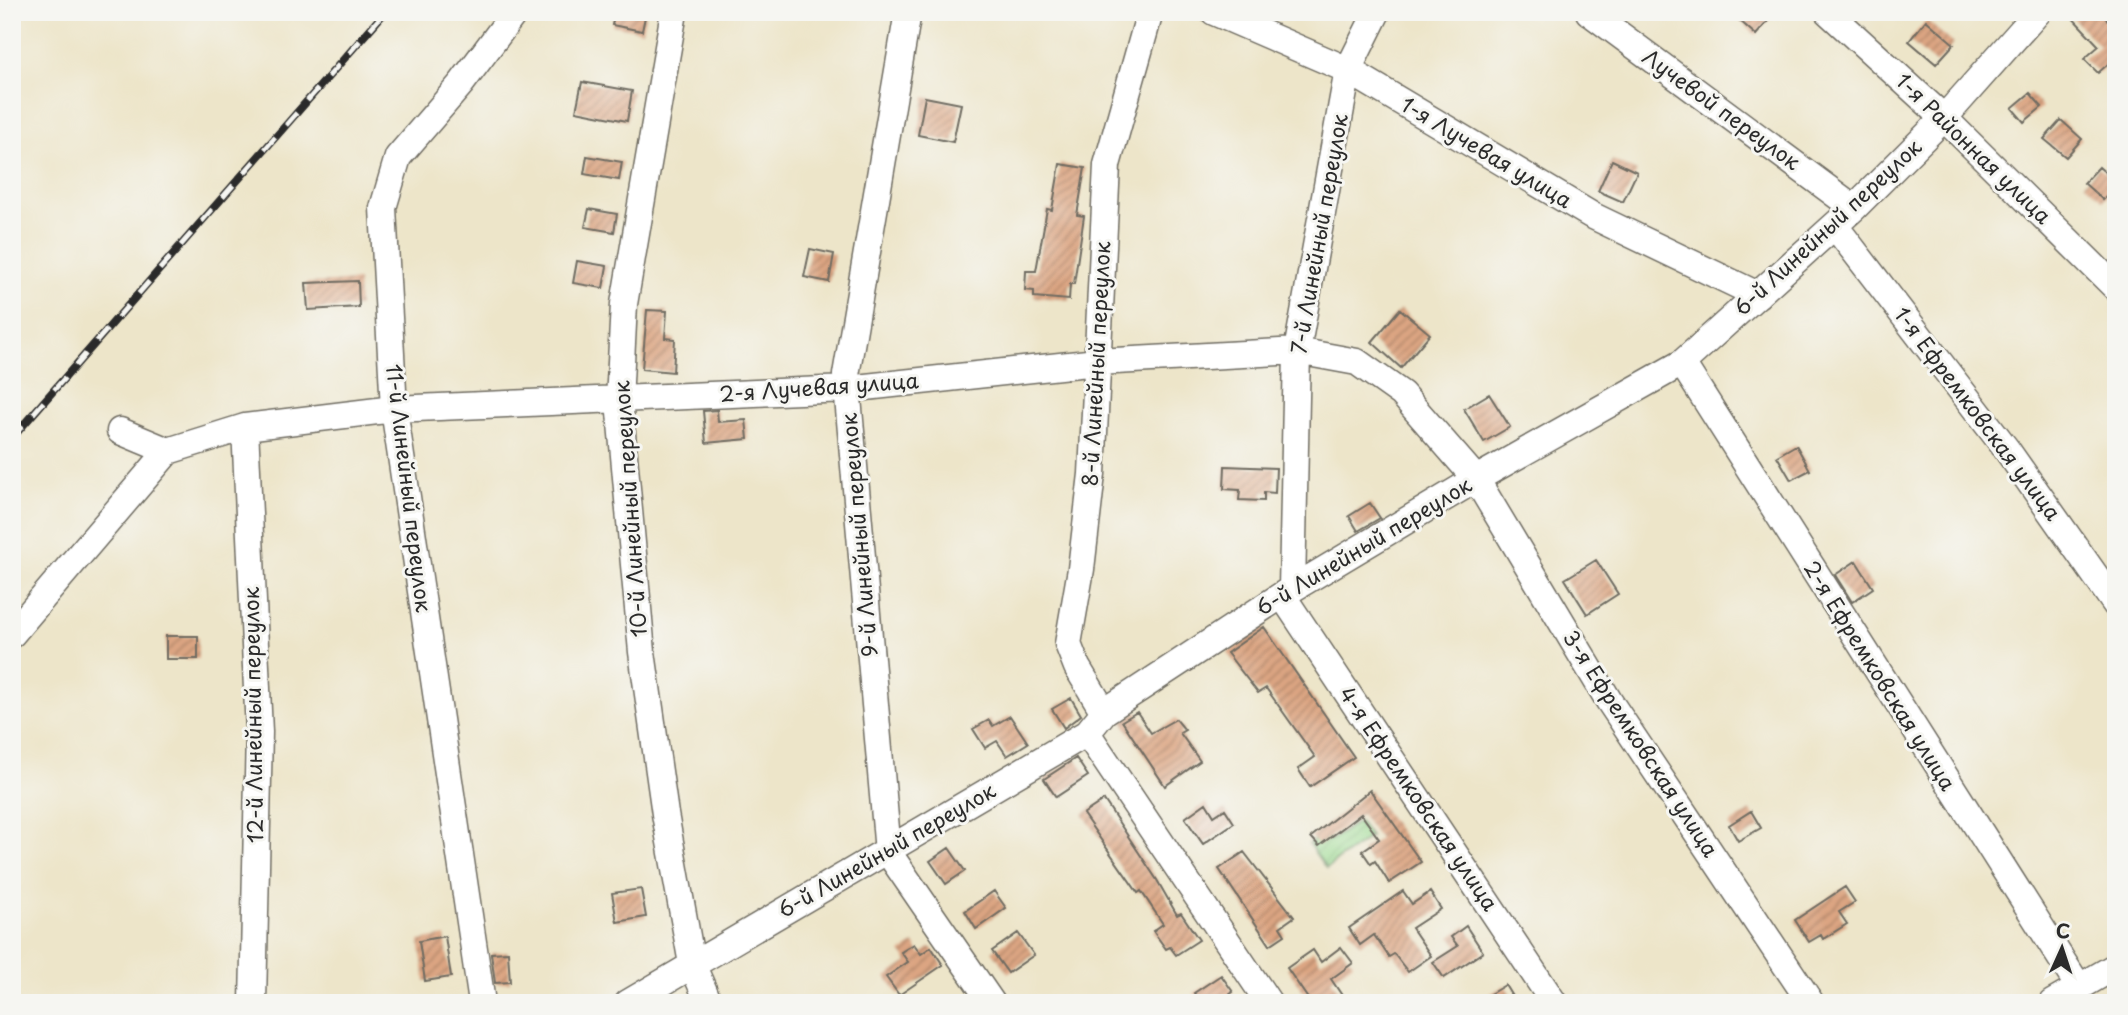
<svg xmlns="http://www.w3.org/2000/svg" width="2128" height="1015" font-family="'Playpen Sans',sans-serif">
	<defs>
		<pattern id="garden-furrows" width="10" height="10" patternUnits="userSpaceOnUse" patternTransform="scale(1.75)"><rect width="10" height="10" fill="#9bda8f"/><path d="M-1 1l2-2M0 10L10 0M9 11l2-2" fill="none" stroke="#86bb7c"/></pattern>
		<pattern id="building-hatch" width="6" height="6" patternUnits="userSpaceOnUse" patternTransform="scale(1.75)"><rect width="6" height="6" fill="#dca582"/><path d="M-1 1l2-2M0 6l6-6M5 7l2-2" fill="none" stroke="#b3876b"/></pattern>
	</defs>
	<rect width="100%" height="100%" fill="#f6f6f2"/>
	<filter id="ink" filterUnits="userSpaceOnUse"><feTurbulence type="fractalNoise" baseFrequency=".0143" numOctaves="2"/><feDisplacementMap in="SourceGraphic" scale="14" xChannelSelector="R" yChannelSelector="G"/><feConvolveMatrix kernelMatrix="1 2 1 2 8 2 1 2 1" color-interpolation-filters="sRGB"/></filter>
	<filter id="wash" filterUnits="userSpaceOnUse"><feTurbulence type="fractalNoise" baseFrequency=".00686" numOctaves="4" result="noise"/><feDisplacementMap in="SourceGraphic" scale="28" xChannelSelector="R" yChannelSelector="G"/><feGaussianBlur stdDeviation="1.57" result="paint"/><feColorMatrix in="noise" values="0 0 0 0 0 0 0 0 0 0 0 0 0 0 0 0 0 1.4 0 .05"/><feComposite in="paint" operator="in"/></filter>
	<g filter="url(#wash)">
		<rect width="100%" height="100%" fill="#ede5c9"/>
		<path fill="url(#garden-furrows)" stroke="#63825d" stroke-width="2" d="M 1359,821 L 1370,837 L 1326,868 L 1309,844 L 1325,833 L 1331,840 Z"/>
		<g id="blocks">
			<path fill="url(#building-hatch)" d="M 615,12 L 646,12 L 642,31 L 612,25 Z
				M 1730,12 L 1776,12 L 1756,35 Z
				M 2067,12 L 2100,12 L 2116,29 L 2116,57 L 2098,73 L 2084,59 L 2099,46 Z
				M 1926,20 L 1954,44 L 1936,64 L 1909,41 Z
				M 582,82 L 632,91 L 627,121 L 576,111 Z
				M 2030,93 L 2042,107 L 2024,122 L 2012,108 Z
				M 925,97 L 961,104 L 953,142 L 918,135 Z
				M 2061,120 L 2082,139 L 2066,157 L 2044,139 Z
				M 587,156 L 622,162 L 619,180 L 584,174 Z
				M 1612,160 L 1637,172 L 1623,202 L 1598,191 Z
				M 1060,164 L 1085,168 L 1077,215 L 1084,216 L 1074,284 L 1070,284 L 1069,300 L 1034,297 L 1034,291 L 1025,290 L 1026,271 L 1036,271 L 1047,209 L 1052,210 Z
				M 2099,167 L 2116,182 L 2116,187 L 2103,200 L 2084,183 Z
				M 589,209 L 617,214 L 614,232 L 585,227 Z
				M 810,249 L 834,254 L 829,282 L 804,277 Z
				M 577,261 L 607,266 L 603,288 L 573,283 Z
				M 358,281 L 359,307 L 308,310 L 306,283 Z
				M 1400,309 L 1430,334 L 1401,368 L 1372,342 Z
				M 647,310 L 667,311 L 665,338 L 675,339 L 673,372 L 642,369 Z
				M 1489,394 L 1510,427 L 1484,442 L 1464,409 Z
				M 717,410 L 718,422 L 746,420 L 748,439 L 706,443 L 703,411 Z
				M 1796,445 L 1810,470 L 1791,480 L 1777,456 Z
				M 1225,466 L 1276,468 L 1275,493 L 1264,492 L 1264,501 L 1239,500 L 1240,490 L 1224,489 Z
				M 1370,503 L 1380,518 L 1358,531 L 1349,516 Z
				M 1596,560 L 1618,594 L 1587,614 L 1565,579 Z
				M 1856,561 L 1873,588 L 1852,602 L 1835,575 Z
				M 1264,627 L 1354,757 L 1310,787 L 1298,769 L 1315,757 L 1266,688 L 1258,693 L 1227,653 Z
				M 166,636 L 198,636 L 198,659 L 166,659 Z
				M 1071,698 L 1081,715 L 1064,728 L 1052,709 Z
				M 1137,712 L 1151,733 L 1176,719 L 1185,730 L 1180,733 L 1200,761 L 1165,786 L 1122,721 Z
				M 1010,716 L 1028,743 L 1007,756 L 997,741 L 985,748 L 973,729 L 989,720 L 993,726 Z
				M 1076,758 L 1088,776 L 1056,797 L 1044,779 Z
				M 1370,790 L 1421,862 L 1389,883 L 1375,861 L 1371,864 L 1362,851 L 1379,839 L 1361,814 L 1319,846 L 1311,837 Z
				M 1104,800 L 1157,880 L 1177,915 L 1181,913 L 1199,940 L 1176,955 L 1170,947 L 1166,949 L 1153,931 L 1163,924 L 1141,891 L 1138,893 L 1083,814 Z
				M 1206,803 L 1214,816 L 1225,809 L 1234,823 L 1203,844 L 1185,818 Z
				M 1751,811 L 1761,828 L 1738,841 L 1729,825 Z
				M 949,848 L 965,871 L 946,884 L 930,861 Z
				M 1244,852 L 1294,917 L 1280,927 L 1285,935 L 1270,945 L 1219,869 Z
				M 1845,887 L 1855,902 L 1839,912 L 1847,924 L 1823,939 L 1821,935 L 1809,942 L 1795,920 Z
				M 641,889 L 646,917 L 617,922 L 612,893 Z
				M 994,891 L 1006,908 L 976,929 L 965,911 Z
				M 1403,891 L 1412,904 L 1430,892 L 1441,909 L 1412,928 L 1431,956 L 1408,972 L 1394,954 L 1389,957 L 1374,935 L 1360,945 L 1349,928 Z
				M 1466,926 L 1483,952 L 1444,978 L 1433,962 L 1458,946 L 1451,937 Z
				M 1018,933 L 1034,955 L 1008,973 L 992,951 Z
				M 445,936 L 451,977 L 425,981 L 419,941 Z
				M 914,944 L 921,954 L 931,947 L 943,965 L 899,995 L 886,977 L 908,962 L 901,952 Z
				M 1341,947 L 1353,963 L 1331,979 L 1347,1003 L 1311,1003 L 1287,968 L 1313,950 L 1321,962 Z
				M 508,952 L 510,982 L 495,983 L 491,953 Z
				M 1221,975 L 1233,992 L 1218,1003 L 1201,1003 L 1194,993 Z
				M 1505,985 L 1516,1003 L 1475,1003 Z"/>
		</g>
	</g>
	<g filter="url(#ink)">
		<use href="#blocks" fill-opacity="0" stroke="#6f6c62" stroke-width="2"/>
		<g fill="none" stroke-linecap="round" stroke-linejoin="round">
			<defs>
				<path id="minor" d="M 674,12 L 624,304 L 619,401 L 642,652 L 665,814 L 692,964 L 709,1003
					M 908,12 L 846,375 L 888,852 L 992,1003
					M 1214,12 L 1348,70 L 1591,215 L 1758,295
					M 1589,12 L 1854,208
					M 1828,12 L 1944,118 L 2116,288
					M 1835,226 L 2007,450 L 2116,605
					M 1682,363 L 2079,987
					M 245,427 L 259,732 L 253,1003
					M 120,431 L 168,451 L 245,427 L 394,409 L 847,389 L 1097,362 L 1297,351 L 1357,362 L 1402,394 L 1476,479 L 1609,701 L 1811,1003
					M 1292,589 L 1297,351 L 1348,70 L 1377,12
					M 1282,595 L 1554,1003
					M 12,634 L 168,451
					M 1104,712 L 1077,667 L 1068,644 L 1081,569 L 1092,474 L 1107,165 L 1150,12
					M 1087,733 L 1269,1003
					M 482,1003 L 394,409 L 383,208 L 398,157 L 461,84 L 515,12
					M 628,1003 L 1087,733 L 1104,712 L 1282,595 L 1476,479 L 1682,363 L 1854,208 L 1944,118 L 2038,12
					M 2052,1003 L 2116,966"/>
			</defs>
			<use href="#minor" stroke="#6f6c62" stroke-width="29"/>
			<use href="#minor" stroke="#fff" stroke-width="26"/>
			<defs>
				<path id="rail" d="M 12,438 L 385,12"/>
			</defs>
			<use href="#rail" stroke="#2b2b2b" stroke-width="8"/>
			<use href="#rail" stroke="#f6f6f2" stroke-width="5" stroke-dasharray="16" stroke-linecap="butt"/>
		</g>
	</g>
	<g text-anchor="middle" stroke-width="6" stroke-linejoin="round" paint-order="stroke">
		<g font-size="21" fill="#2b2b2b" stroke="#f6f6f2">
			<text transform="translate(1721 110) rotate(36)" y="7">Лучевой переулок</text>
			<text transform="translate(1973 149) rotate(44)" y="7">1-я Районная улица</text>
			<text transform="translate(1486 153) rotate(31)" y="7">1-я Лучевая улица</text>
			<text transform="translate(1828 228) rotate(-43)" y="7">6-й Линейный переулок</text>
			<text transform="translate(1320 234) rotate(-80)" y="7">7-й Линейный переулок</text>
			<text transform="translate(1097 364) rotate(-87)" y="7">8-й Линейный переулок</text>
			<text transform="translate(819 388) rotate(-4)" y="7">2-я Лучевая улица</text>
			<text transform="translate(1977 414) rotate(53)" y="7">1-я Ефремковская улица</text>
			<text transform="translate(408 488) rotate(83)" y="7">11-й Линейный переулок</text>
			<text transform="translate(631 509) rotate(-94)" y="7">10-й Линейный переулок</text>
			<text transform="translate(860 535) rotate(-95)" y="7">9-й Линейный переулок</text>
			<text transform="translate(1364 547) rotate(-31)" y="7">6-й Линейный переулок</text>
			<text transform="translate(1879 676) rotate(58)" y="7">2-я Ефремковская улица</text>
			<text transform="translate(254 715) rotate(-91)" y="7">12-й Линейный переулок</text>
			<text transform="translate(1640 744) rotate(57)" y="7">3-я Ефремковская улица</text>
			<text transform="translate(1418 799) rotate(56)" y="7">4-я Ефремковская улица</text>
			<text transform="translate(887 851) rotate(-30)" y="7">6-й Линейный переулок</text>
		</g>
	</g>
	<rect width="2128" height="1015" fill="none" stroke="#f6f6f2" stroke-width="42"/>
	<g transform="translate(2062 948) rotate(3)" stroke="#f6f6f2" stroke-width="5" paint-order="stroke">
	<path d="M0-5L12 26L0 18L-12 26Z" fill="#2b2b2b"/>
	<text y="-10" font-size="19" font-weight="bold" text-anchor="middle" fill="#2b2b2b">С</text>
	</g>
</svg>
